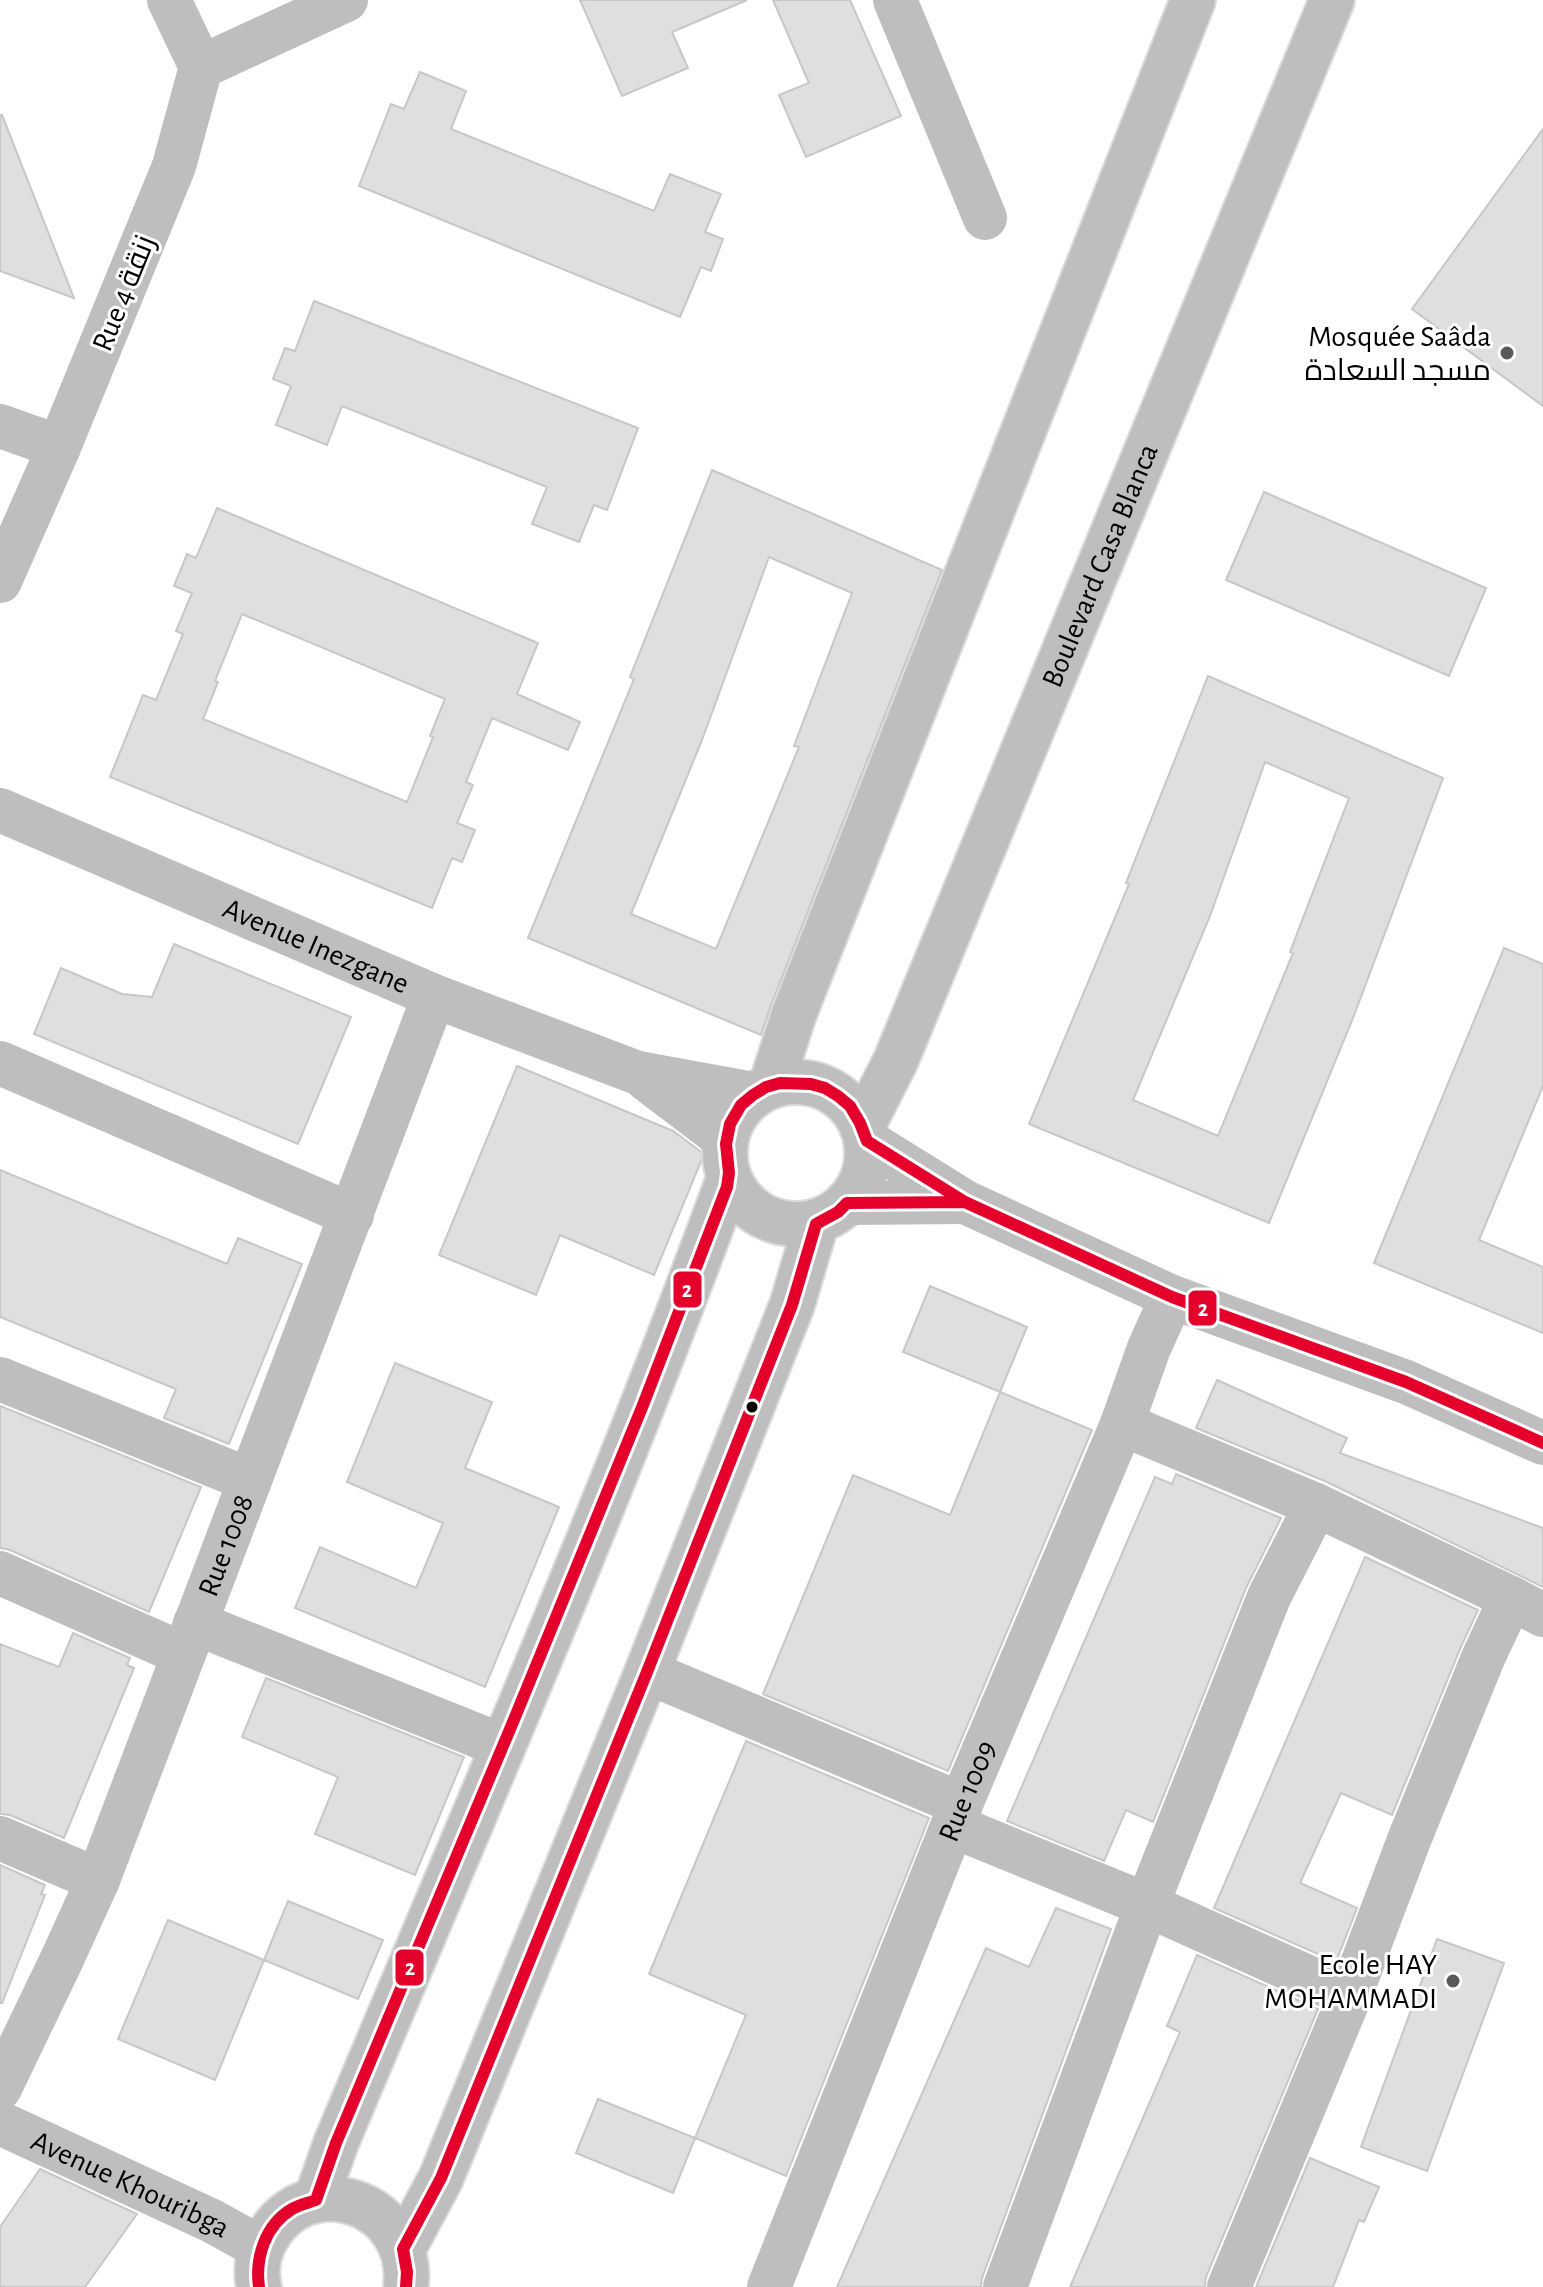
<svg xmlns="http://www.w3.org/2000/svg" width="1543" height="2287" font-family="'Alegreya Sans',Cairo,sans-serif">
	<rect width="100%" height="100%" fill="#fff"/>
	<path fill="#dfdfdf" stroke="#c7c7c7" stroke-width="2" fill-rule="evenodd" d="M 580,0 L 747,0 L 672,32 L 688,68 L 622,96 Z
		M 773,0 L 850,0 L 901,116 L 806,157 L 779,95 L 809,83 Z
		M 420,72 L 466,91 L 451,129 L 654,211 L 670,174 L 721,194 L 705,232 L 723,239 L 711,271 L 701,267 L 680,317 L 359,186 L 391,104 L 404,109 Z
		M 0,115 L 2,115 L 74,298 L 0,271 Z
		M 1543,129 L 1543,406 L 1412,309 Z
		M 314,301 L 638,428 L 607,510 L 594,505 L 579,542 L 532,524 L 547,487 L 342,406 L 327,445 L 276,425 L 291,386 L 273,379 L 285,348 L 295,351 Z
		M 712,470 L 942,570 L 771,1005 L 761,1035 L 528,938 L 634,679 L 630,677 ZM 769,557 L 852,593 L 794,746 L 799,747 L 716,949 L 631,914 L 702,740 Z
		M 1264,492 L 1486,588 L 1449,676 L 1226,580 Z
		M 217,508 L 538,643 L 517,694 L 580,722 L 568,750 L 492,718 L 466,782 L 473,785 L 457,823 L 475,830 L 462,862 L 452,858 L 432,908 L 110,777 L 143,695 L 156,700 L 183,634 L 176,631 L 192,593 L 174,586 L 187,554 L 196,558 ZM 242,614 L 445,699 L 430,736 L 433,737 L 407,802 L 203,719 L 218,682 L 215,681 Z
		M 1208,676 L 1443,778 L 1355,1013 L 1269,1223 L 1029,1124 L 1129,884 L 1126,883 ZM 1265,762 L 1349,798 L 1290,952 L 1293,953 L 1218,1136 L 1133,1100 L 1210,916 Z
		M 174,944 L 351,1017 L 298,1144 L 34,1034 L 61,968 L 122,994 L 152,997 Z
		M 1504,948 L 1543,964 L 1543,1086 L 1479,1240 L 1543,1267 L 1543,1333 L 1374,1263 Z
		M 517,1066 L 673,1131 L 704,1154 L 654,1275 L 560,1235 L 536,1295 L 439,1255 Z
		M 0,1170 L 227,1264 L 238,1238 L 302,1264 L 229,1444 L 164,1418 L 176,1389 L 0,1317 Z
		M 930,1286 L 1027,1327 L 1000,1392 L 903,1352 Z
		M 395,1363 L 492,1402 L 465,1468 L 559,1507 L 485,1687 L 295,1608 L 320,1547 L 416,1588 L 443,1523 L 347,1482 Z
		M 1217,1380 L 1347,1438 L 1340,1453 L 1543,1528 L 1543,1587 L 1327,1482 L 1196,1428 Z
		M 1000,1392 L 1092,1430 L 948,1771 L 763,1694 L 853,1475 L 950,1515 Z
		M 0,1406 L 201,1487 L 149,1612 L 10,1550 L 0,1548 Z
		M 1176,1474 L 1281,1518 L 1246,1588 L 1153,1822 L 1126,1810 L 1104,1861 L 1007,1821 L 1155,1477 L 1172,1484 Z
		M 1365,1557 L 1478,1610 L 1460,1649 L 1392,1815 L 1341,1793 L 1300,1883 L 1357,1908 L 1336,1962 L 1214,1908 Z
		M 73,1633 L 130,1658 L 127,1665 L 134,1668 L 64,1838 L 10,1815 L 0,1814 L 0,1644 L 59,1667 Z
		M 266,1678 L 464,1757 L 415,1875 L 315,1834 L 338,1777 L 242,1737 Z
		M 746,1741 L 929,1818 L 786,2176 L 695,2138 L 746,2015 L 649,1974 Z
		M 0,1865 L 45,1885 L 41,1894 L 45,1895 L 2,2003 L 0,2003 Z
		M 288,1901 L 383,1940 L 358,1999 L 264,1960 Z
		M 1056,1908 L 1111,1929 L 982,2278 L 981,2287 L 837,2287 L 986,1948 L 1029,1967 Z
		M 168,1920 L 264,1960 L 215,2080 L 118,2039 Z
		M 1437,1939 L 1504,1963 L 1427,2171 L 1361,2147 Z
		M 1197,1955 L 1318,2009 L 1206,2277 L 1205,2287 L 1070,2287 L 1180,2032 L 1167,2026 Z
		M 598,2099 L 695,2138 L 673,2193 L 576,2153 Z
		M 1310,2158 L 1379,2187 L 1364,2222 L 1359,2220 L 1333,2287 L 1256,2287 Z
		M 40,2169 L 137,2214 L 85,2287 L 0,2287 L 0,2227 Z"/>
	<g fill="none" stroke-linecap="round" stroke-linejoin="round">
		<defs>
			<g id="major">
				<circle cx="796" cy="1153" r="71"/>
				<path d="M 771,1086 L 794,1014 L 1193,0"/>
				<path id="s5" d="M 862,1127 L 896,1060 L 1332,0"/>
				<path d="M 316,2200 L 336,2143 C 470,1823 610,1504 729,1178"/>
				<path d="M 403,2249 L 441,2178 L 647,1672 L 792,1305 L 816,1224"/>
				<path d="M 259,2287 C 255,2270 258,2254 266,2239 C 308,2164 415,2202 406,2287"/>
			</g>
		</defs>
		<use href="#major" stroke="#dbdbdb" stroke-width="48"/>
		<g stroke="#bebebe" stroke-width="44">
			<path d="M 895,0 L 985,218"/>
			<path d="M 201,67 L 346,0"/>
			<path d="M 0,426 L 59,447"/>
			<path d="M 0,581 L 59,447 L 174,166 L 201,67 L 169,0"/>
			<path id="s1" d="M 0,810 L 434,996 L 638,1073 L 753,1094"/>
			<path d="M 0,1063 L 352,1215"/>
			<path d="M 646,1079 L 725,1139"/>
			<path d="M 867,1141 L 965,1202 L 1172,1297 L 1406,1382 L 1543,1443"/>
			<path d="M 847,1203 L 965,1202"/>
			<path d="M 0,1379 L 250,1480"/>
			<path d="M 1122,1424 L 1316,1505 L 1511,1598"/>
			<path d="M 0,1573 L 183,1654"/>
			<path d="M 195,1623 L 503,1746"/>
			<path d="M 647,1672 L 961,1804"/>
			<path d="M 953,1826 L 1147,1905 L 1350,1996"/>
			<path d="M 0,1838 L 98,1880"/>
			<path id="s2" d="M 0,2088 L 62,1959 L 98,1880 L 434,996"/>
			<path id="s3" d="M 0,2123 L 212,2221 L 261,2248"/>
			<path id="s4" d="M 769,2287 L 961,1804 L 1122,1424 L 1149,1348 L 1172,1297"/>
			<path d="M 1005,2287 L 1147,1905 L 1269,1597 L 1316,1505"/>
			<path d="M 1229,2287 L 1350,1996 L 1409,1840 L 1483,1658 L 1511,1598 L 1543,1615"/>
		</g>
		<use href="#major" stroke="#bebebe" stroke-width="44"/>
		<defs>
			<path id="bus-1" d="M 259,2287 C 255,2258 265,2225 292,2209 C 299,2205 308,2203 316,2200 L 336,2143 L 513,1722 L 643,1405 L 727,1187 L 729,1173 L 726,1144 L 730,1124 L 741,1105 L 753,1095 L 766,1087 L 780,1083 L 811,1084 L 825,1088 L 838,1096 L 850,1106 L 860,1123 L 867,1141 L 965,1202 L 1172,1297 L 1406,1382 L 1543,1443
				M 406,2287 L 407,2272 L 403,2249 L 441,2178 L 647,1672 L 792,1305 L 816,1224 L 838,1212 L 847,1203 L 965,1202 L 980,1209"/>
		</defs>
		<use href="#bus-1" stroke="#fff" stroke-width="18"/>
		<use href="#bus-1" stroke="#e4002b" stroke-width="12"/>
	</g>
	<g fill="#595959" stroke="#fff" stroke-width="3">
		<circle cx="1507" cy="353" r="8"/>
		<circle cx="1453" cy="1981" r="8"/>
	</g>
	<circle fill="#000" stroke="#fff" stroke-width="3" cx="752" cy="1407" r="7"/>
	<g text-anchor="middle" stroke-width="6" stroke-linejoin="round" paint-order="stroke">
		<g font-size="30" fill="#000" stroke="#fff">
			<text transform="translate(123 293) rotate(-68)" y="10">Rue 4 زنقة</text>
			<text dy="10" stroke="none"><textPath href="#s5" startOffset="610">Boulevard Casa Blanca</textPath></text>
			<text dy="10" stroke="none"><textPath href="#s1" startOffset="344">Avenue Inezgane</textPath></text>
			<text dy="10" stroke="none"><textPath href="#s2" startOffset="588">Rue 1008</textPath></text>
			<text dy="10" stroke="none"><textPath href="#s4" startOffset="534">Rue 1009</textPath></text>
			<text dy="10" stroke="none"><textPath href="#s3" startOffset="144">Avenue Khouribga</textPath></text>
		</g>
		<g font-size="30" fill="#000" stroke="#fff" text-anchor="end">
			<text x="1491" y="346">Mosquée Saâda<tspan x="1491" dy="34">مسجد السعادة</tspan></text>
			<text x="1437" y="1974">Ecole HAY<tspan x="1437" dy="34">MOHAMMADI</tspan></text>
		</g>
	</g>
	<g stroke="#fff" stroke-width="3">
		<rect x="672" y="1270" width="31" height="39" rx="8" fill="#e4002b"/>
		<rect x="1187" y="1289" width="31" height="38" rx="8" fill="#e4002b"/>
		<rect x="394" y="1948" width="31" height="39" rx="8" fill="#e4002b"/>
	</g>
	<g font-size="22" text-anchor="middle" font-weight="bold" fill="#fff">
		<text x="687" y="1297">2</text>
		<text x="1203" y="1316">2</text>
		<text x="410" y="1975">2</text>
	</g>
</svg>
